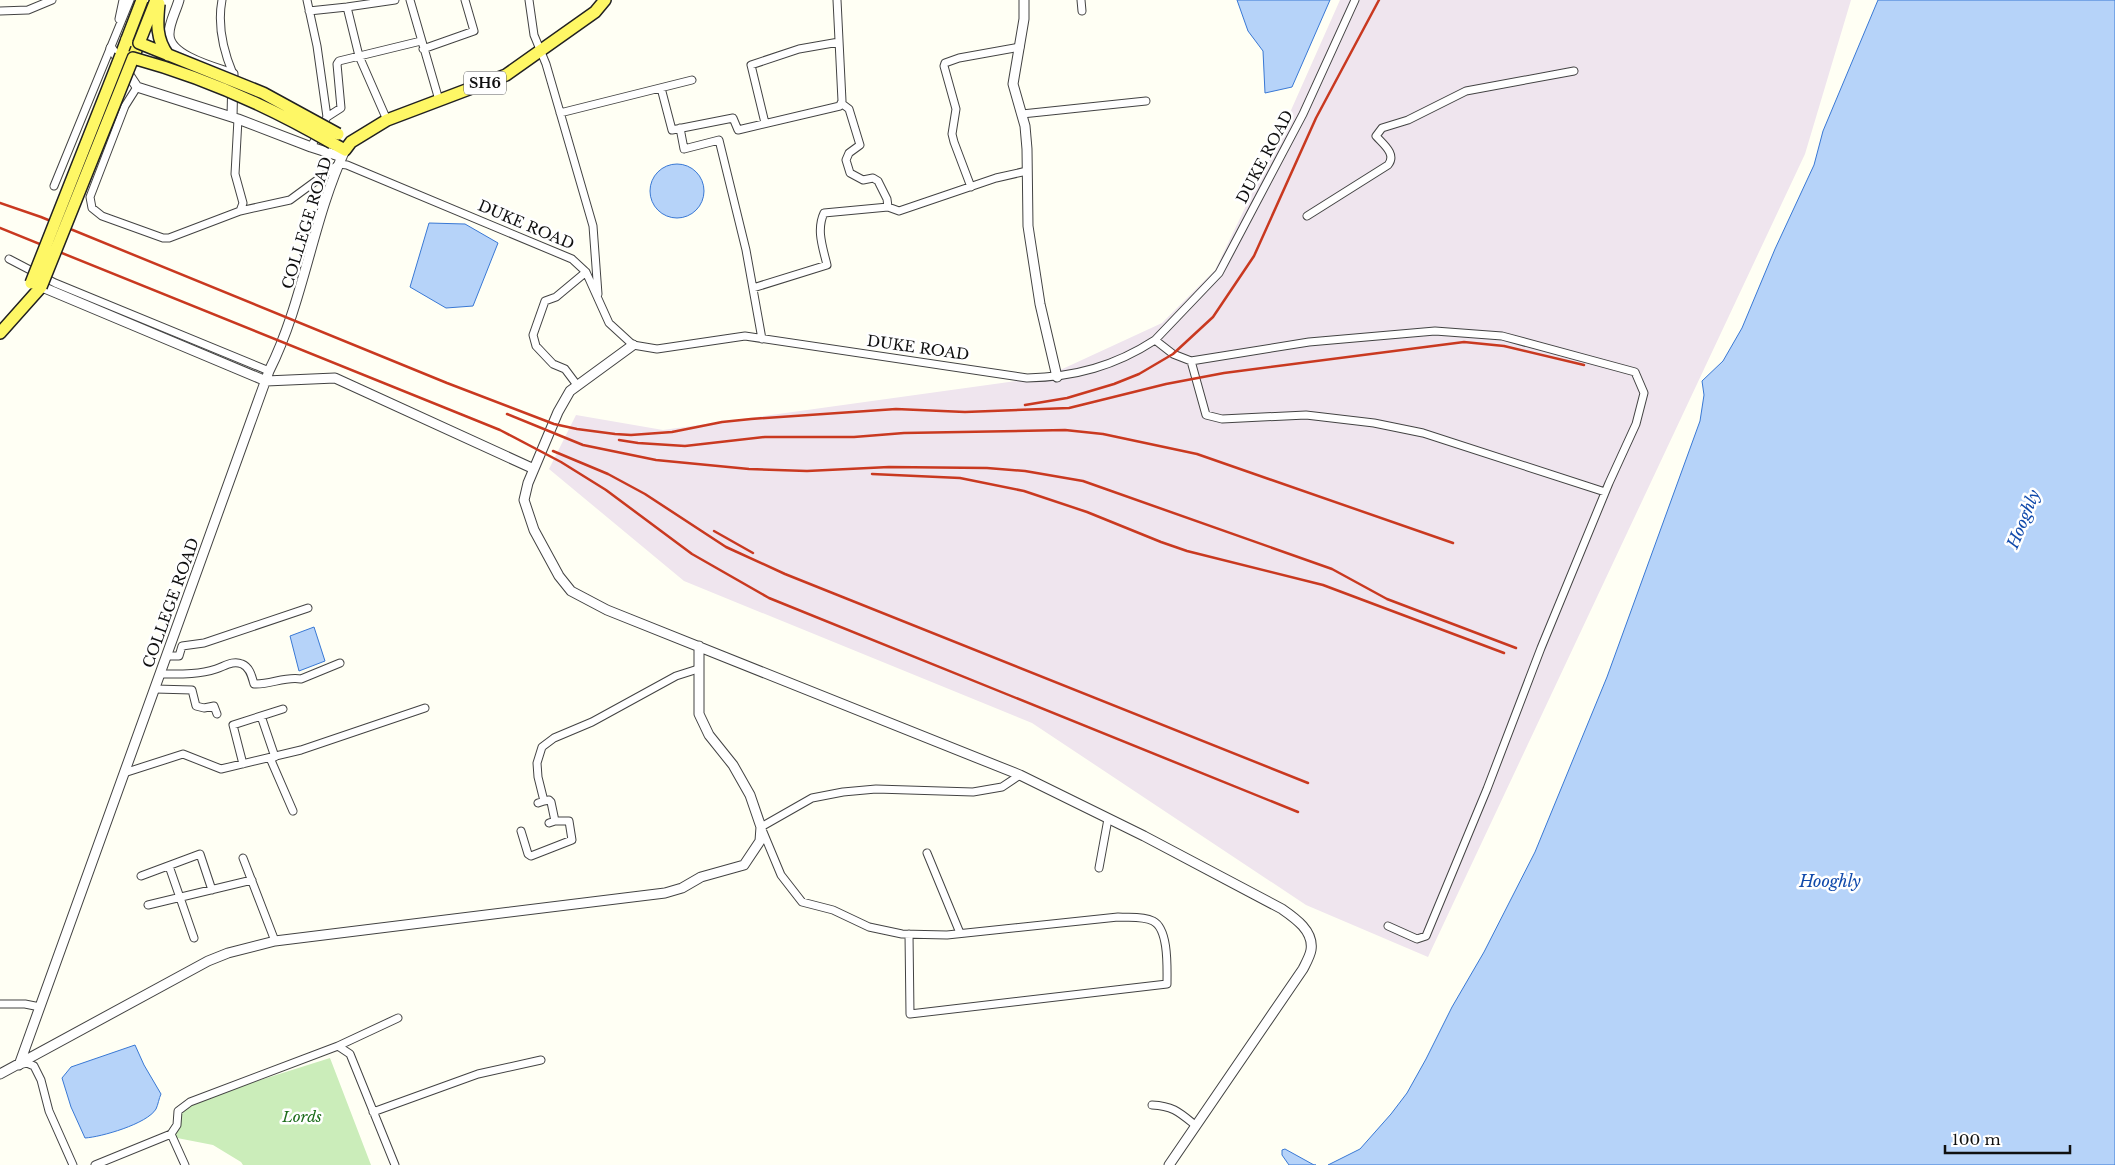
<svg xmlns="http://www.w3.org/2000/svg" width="2115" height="1165" font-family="'Libre Baskerville',serif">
	<rect width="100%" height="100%" fill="#fffff4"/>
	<path fill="#efe5ee" d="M 1340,0 L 1851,0 L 1805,154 L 1428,957 L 1306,905 L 1032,723 L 684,581 L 549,469 L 576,415 L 663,430 L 1045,377 L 1162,323 L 1215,270 L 1276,144 Z"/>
	<path fill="#cbedba" d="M 330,1058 L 371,1165 L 243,1165 L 241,1162 L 213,1145 L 172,1137 L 179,1111 L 206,1097 Z"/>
	<path fill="#b6d3f9" stroke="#3978d4" d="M 1237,0 L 1330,0 L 1292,87 L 1265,93 L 1263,51 L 1248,31 Z
		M 1878,0 L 2115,0 L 2115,1165 L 1328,1165 L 1360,1149 L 1391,1114 L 1407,1093 L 1426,1059 L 1452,1007 L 1484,952 L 1535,852 L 1607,677 L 1700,421 L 1704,395 L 1702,381 L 1723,361 L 1742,328 L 1775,249 L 1814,165 L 1823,131 Z
		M650 191a27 27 0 1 1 54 0a27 27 0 1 1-54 0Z
		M 429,223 L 465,224 L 498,243 L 473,306 L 446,308 L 410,287 Z
		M 314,627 L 325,661 L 299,671 L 290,636 Z
		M 135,1045 L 144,1065 L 161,1094 C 159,1098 158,1105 156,1109 C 147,1124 101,1137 85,1138 L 71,1107 L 62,1078 L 71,1067 Z
		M 1285,1149 L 1314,1165 L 1316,1165 L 1289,1165 L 1282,1155 L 1282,1150 Z"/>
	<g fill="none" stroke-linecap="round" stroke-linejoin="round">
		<defs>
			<path id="minor" d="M 222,0 C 217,26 223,50 233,74
				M 307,0 L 317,46 L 327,117 L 311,147
				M 410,0 L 439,100
				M 529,0 L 534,35 L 546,64 L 593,226 L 598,294
				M 1081,0 L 1082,11
				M 347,7 L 359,56 L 387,120
				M 0,11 L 28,10 L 52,0
				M 309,11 L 347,7 L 395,0
				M 119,19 L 123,0
				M 423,49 L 474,31 L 465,0
				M 137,87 L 125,106 L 90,197 L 92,208 L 102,216 L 163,238 L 169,238 L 240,211 L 243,203 L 235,174 L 238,119
				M 661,88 L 672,130 L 733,118 L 738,130 L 840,106 L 842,101 L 837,0
				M 841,103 L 849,109 L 860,145 L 849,153 L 846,160 L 850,173 L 863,180 L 873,178 L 878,181 L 887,199 L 888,207
				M 560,113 L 692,80
				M 1022,114 L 1146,101
				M 327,117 L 341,108 L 337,64 L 339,61 L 421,41
				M 765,123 L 751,65 L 799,49 L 839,42
				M 680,128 L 684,149 L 719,140 L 746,250 L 762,339
				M 54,186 L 130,0
				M 971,187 L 954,142 L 952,134 L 956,109 L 944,66 L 945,63 L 959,58 L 1020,47
				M 240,211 L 290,200 L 339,164 L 347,165 L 572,259 L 586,272 L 609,323 L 633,345 L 657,349 L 745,336 L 1027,378 C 1075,377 1115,366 1155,340 L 1219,273 L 1303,114 L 1355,0
				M 1307,216 L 1388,165 C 1397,154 1383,144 1376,136 L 1382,128 L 1408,120 L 1466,91 L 1574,71
				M 9,259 L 55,283 L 269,371
				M 753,288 L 827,265 C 823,248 816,230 824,213 L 888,207 L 899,211 L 996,178 L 1027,171
				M 1155,340 L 1173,354 L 1191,361 L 1309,342 L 1435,331 L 1502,336 L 1635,372 L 1644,393 L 1636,424 L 1609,483 L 1541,648 L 1487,789 L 1426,936 L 1417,939 L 1388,926
				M 1191,361 L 1206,415 L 1222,419 L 1306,415 L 1374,423 L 1423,433 L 1605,492
				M 577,385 L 565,369 L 553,364 L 536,346 L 533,335 L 545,301 L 556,297 L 586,272
				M 167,656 L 179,656 L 182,646 L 204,643 L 308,608
				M 160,674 C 178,674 198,675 216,669 C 225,666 233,660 242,664 C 250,667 252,677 254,684 C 270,685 285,676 301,679 L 340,663
				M 155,689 L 192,690 L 196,706 L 204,708 L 214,706 L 217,714
				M 261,716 L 275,757
				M 270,758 L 293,811
				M 243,764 L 233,725 L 283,709
				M 124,773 L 183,754 L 221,769 L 301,750 L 425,708
				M 544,801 L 549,800 L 551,802 L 555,821 L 549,823
				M 538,803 L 544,801 L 538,777 L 537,763 L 542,747 L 554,738 L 592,722 L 676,676 L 698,669
				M 521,831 L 528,854 L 531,856 L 572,840 L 569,821 L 555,821
				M 927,853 L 960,933
				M 243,858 L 275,941
				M 169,866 L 194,938
				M 1099,868 L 1108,819
				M 141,876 L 200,854 L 212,890
				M 148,905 L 252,880
				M 909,934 L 910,1014 L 1167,984 C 1167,968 1169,929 1153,921 C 1142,916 1130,918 1118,917 L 947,935 L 902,934 L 869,927 L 833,910 L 802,902 L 781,875 L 761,827 L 812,798 L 843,792 L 876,789 L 973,792 L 1002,787 L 1020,775
				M 0,1004 L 25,1004 L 40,1007
				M 338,1046 L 398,1018
				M 19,1065 L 27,1063 L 34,1066 L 41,1080 L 49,1111 L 73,1165
				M 1152,1105 C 1173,1106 1179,1112 1195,1125
				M 373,1112 L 478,1074 L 541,1060
				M 171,1134 L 185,1165
				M 95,1165 L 171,1134 L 177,1125 L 178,1111 L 190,1102 L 338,1046 L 350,1054 L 395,1165"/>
			<path id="tertiary" d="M 179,0 C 176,11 169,23 169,34 C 168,56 216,68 233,74 L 232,117
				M 1024,0 L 1024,19 L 1013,84 L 1025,126 L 1027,149 L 1028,226 L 1040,304 L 1057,377
				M 111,48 L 137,87 L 238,119 L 311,147 L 342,157
				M 35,284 L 266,381 L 335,378 L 534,469
				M 633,345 L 570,391 L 558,412 L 528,483 L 524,500 L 534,530 L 559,576 L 571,591 L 607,610 L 1020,775 L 1144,836 L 1282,909 C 1295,918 1314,931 1311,950 C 1310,956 1306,963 1303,969 L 1169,1165
				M 19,1065 L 269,371 C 304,301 312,221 345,150
				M 0,1074 L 208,961 L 228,953 L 275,941 L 665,893 L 682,888 L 701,877 L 744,865 L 760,841 L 761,827 L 750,795 L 733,765 L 709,735 L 699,714 L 699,646"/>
			<path id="primary" d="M 127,39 L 139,43 L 133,58 L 121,55 Z
				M 332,143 L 345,150 L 351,142 L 387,120 L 506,75 L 595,12 L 605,0
				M 0,333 L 41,287"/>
		</defs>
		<use href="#minor" stroke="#434343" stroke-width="9"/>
		<use href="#tertiary" stroke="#434343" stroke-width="11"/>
		<use href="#primary" stroke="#212121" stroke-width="14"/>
		<use href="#minor" stroke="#fff" stroke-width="7"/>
		<use href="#tertiary" stroke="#fff" stroke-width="9"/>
		<use href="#primary" stroke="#fef765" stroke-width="11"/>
		<path stroke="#c93920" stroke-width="2.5" d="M 0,203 L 41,217 L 447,383 L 554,424 L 577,429 L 615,434 L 631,435 L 672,432 L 722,422 L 751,419 L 896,409 L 965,412 L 1069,408 L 1166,384 L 1224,373 L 1464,342 L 1504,346 L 1584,365
			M 0,228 L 500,430 L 561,462 L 606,490 L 692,554 L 769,598 L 1298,812
			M 1025,405 L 1067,398 L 1114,384 L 1139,374 L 1173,354 L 1213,317 L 1254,256 L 1316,118 L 1379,0
			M 507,414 L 583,445 L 656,460 L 749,469 L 807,471 L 889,467 L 987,468 L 1025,471 L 1083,481 L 1332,569 L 1387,599 L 1516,648
			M 619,440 L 638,443 L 685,446 L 765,437 L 854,437 L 904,433 L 1065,430 L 1103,434 L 1197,454 L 1453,543
			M 553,451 L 608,474 L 645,494 L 726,547 L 785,574 L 1308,783
			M 872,474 L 960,478 L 1024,491 L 1087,512 L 1161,542 L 1187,551 L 1323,585 L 1504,653
			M 714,531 L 753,553"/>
		<defs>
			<path id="primary-bridge" d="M 156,0 L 139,43 L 263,93 L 338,134
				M 159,4 C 157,23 156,39 168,55
				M 127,39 L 142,0
				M 31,283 L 121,55
				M 41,287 L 133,58 C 203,77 270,107 332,143"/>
		</defs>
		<use href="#primary-bridge" stroke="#212121" stroke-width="14" stroke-linecap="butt"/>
		<use href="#primary-bridge" stroke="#fef765" stroke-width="11"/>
	</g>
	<g text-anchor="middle" stroke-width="5" stroke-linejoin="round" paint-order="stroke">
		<rect fill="#fff" stroke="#585858" stroke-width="1" x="464" y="71.5" width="42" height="23" rx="4"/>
		<g font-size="14" font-weight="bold" fill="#101010">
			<text x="485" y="88">SH6</text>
		</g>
		<g font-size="15" fill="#101010" stroke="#fff">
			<text transform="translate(1265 157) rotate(-62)" y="5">DUKE ROAD</text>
			<text transform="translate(307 223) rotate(-73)" y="5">COLLEGE ROAD</text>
			<text transform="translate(526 225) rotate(23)" y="5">DUKE ROAD</text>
			<text transform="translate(918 348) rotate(8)" y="5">DUKE ROAD</text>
			<text transform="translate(171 603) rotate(-70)" y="5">COLLEGE ROAD</text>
		</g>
		<g font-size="15" font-style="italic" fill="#1d6d1c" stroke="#fff">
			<text x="302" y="1122">Lords</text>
		</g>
		<g font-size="16" font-style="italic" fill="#114aab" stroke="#fff">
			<text transform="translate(2023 519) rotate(-68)" y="6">Hooghly</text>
			<text x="1830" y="887">Hooghly</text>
		</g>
	</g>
	<path d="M1945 1145v8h125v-8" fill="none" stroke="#101010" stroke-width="2.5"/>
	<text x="1952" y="1145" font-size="15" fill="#101010" stroke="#ffffff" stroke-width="4" paint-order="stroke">100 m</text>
</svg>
